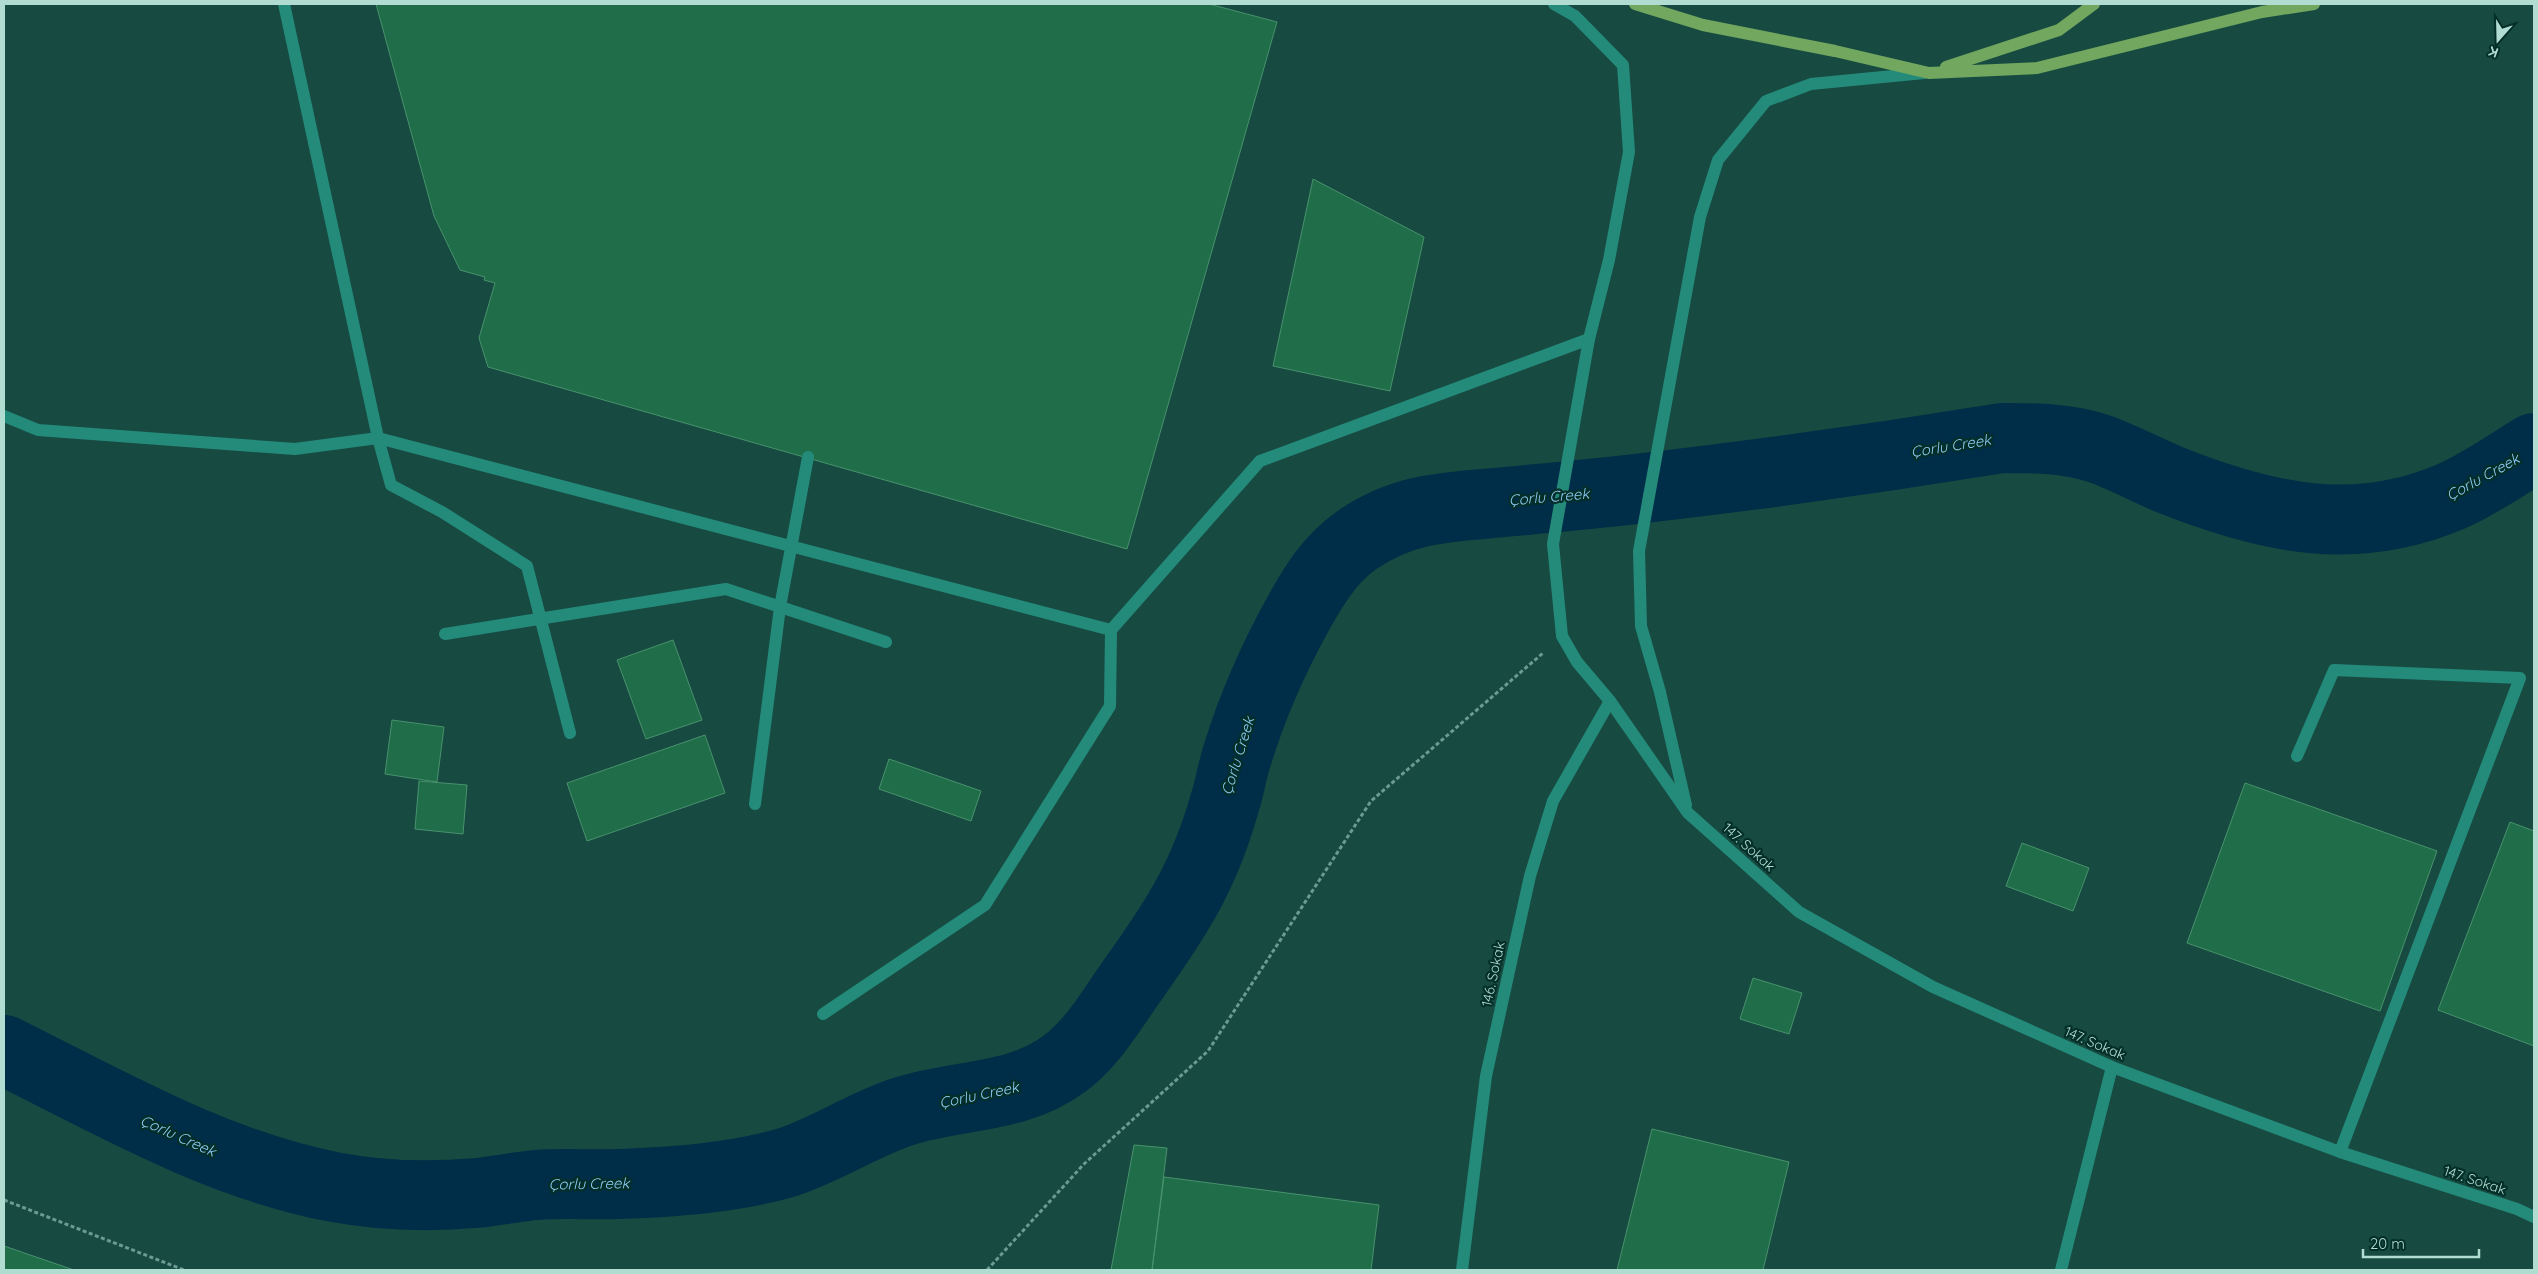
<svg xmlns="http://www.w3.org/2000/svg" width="2538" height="1274" font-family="Quicksand,sans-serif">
	<rect width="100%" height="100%" fill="#174b42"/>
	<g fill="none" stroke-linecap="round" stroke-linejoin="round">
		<path stroke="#002d47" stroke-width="70" d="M 4,1050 C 111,1103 215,1164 334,1187 C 381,1196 429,1197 476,1193 C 496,1191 516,1187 536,1185 C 563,1183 592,1185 619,1184 C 674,1182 732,1178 785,1163 C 827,1150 863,1124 905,1111 C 959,1094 1017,1099 1064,1064 C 1090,1045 1107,1017 1125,991 C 1143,965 1162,939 1178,912 C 1199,878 1214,841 1225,802 C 1230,787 1232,771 1237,756 C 1252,707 1273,659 1298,614 C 1314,585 1330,559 1357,540 C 1405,507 1449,507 1505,502 C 1548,498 1592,494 1636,489 C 1758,475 1880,458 2002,438 C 2035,438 2068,438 2100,449 C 2125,458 2148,471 2173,481 C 2267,518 2355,538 2452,496 C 2481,483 2508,464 2534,448"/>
	</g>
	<path fill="#206d4a" stroke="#48926c" d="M 376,4 L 1209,4 L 1277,22 L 1127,549 L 488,367 L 479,338 L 495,283 L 484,280 L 485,277 L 460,270 L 434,216 Z
		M 1313,179 L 1424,237 L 1390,391 L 1273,366 Z
		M 673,640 L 702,720 L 646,739 L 617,660 Z
		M 392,720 L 444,727 L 437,782 L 385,774 Z
		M 705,735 L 725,793 L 587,841 L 567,783 Z
		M 889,759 L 981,791 L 971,821 L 879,789 Z
		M 419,781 L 467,785 L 463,834 L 415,829 Z
		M 2245,783 L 2437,851 L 2380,1011 L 2187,943 Z
		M 2510,822 L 2534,831 L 2534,1046 L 2438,1010 Z
		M 2022,843 L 2089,868 L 2073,911 L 2006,886 Z
		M 1753,978 L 1802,993 L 1789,1034 L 1740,1019 Z
		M 1652,1129 L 1789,1162 L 1763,1270 L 1617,1270 Z
		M 1134,1145 L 1167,1148 L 1152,1270 L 1111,1270 Z
		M 1164,1177 L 1379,1205 L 1371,1270 L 1152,1270 Z
		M 4,1246 L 74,1270 L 4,1270 Z"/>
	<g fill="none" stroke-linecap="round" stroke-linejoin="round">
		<path stroke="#6b9b91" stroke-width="3" stroke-dasharray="4 2.5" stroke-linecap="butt" d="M 4,1200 L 184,1270
			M 987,1270 L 1084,1164 L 1208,1051 L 1371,801 L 1543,653"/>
		<path stroke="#248b7b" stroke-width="12" d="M 284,4 L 378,438 L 391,485 L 442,512 L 527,566 L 570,733
			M 378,438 L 1111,630 L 1260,461 L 1589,339
			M 445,634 L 726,589 L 886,642
			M 2297,756 L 2334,670 L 2520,678 L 2340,1152
			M 755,804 L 780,607 L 808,457
			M 823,1014 L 985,905 L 1110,706 L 1111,630
			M 2061,1270 L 2112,1067"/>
		<path stroke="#248b7b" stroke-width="12" d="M 4,416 L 38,430 L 295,449 L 378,438
			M 1462,1270 L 1486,1076 L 1530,876 L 1553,801 L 1610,701"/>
		<path stroke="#248b7b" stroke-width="12" d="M 1554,4 L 1575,16 L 1623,65 L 1629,152 L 1609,260 L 1589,339 L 1553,544 L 1562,636 L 1577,662 L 1610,701 L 1688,813 L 1799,912 L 1933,987 L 2112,1067 L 2340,1152 L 2517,1209 L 2534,1217
			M 1686,805 L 1660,692 L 1641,626 L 1639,551 L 1700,217 L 1718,160 L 1766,101 L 1811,84 L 1924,73"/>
		<path stroke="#71a75e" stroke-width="12" d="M 1635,4 L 1703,25 L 1835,51 L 1929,73 L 2037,68 L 2262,12 L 2314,4
			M 1946,67 L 2059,30 L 2094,4"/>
	</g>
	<g text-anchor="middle" stroke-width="4.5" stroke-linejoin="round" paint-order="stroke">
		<g font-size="14" fill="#b0dcd2" stroke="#032f28">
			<text transform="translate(1749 847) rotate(42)" y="5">147. Sokak</text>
			<text transform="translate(1493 974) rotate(-78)" y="5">146. Sokak</text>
			<text transform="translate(2095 1043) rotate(23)" y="5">147. Sokak</text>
			<text transform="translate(2475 1180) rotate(18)" y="5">147. Sokak</text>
		</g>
		<g font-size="15" font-style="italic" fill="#8fcbf5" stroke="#032f28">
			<text transform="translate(1951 446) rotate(-9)" y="5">Çorlu Creek</text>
			<text transform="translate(2483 477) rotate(-29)" y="5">Çorlu Creek</text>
			<text transform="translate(1549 497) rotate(-5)" y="5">Çorlu Creek</text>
			<text transform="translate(1238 756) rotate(-73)" y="5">Çorlu Creek</text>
			<text transform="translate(979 1095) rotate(-12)" y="5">Çorlu Creek</text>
			<text transform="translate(178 1136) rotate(24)" y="5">Çorlu Creek</text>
			<text transform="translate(589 1184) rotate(-1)" y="5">Çorlu Creek</text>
		</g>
	</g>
	<rect width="2538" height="1274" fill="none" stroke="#b0dcd2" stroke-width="10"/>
	<g transform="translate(2498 40) rotate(200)" stroke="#032f28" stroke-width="4" paint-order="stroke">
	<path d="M0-4L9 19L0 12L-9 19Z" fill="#b0dcd2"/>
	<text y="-8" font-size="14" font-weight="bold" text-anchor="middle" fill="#b0dcd2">K</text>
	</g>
	<path d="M2363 1249v8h116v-8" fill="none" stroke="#b0dcd2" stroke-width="2.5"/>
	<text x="2370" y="1249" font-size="15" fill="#b0dcd2" stroke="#032f28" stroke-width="4" paint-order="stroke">20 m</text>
</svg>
